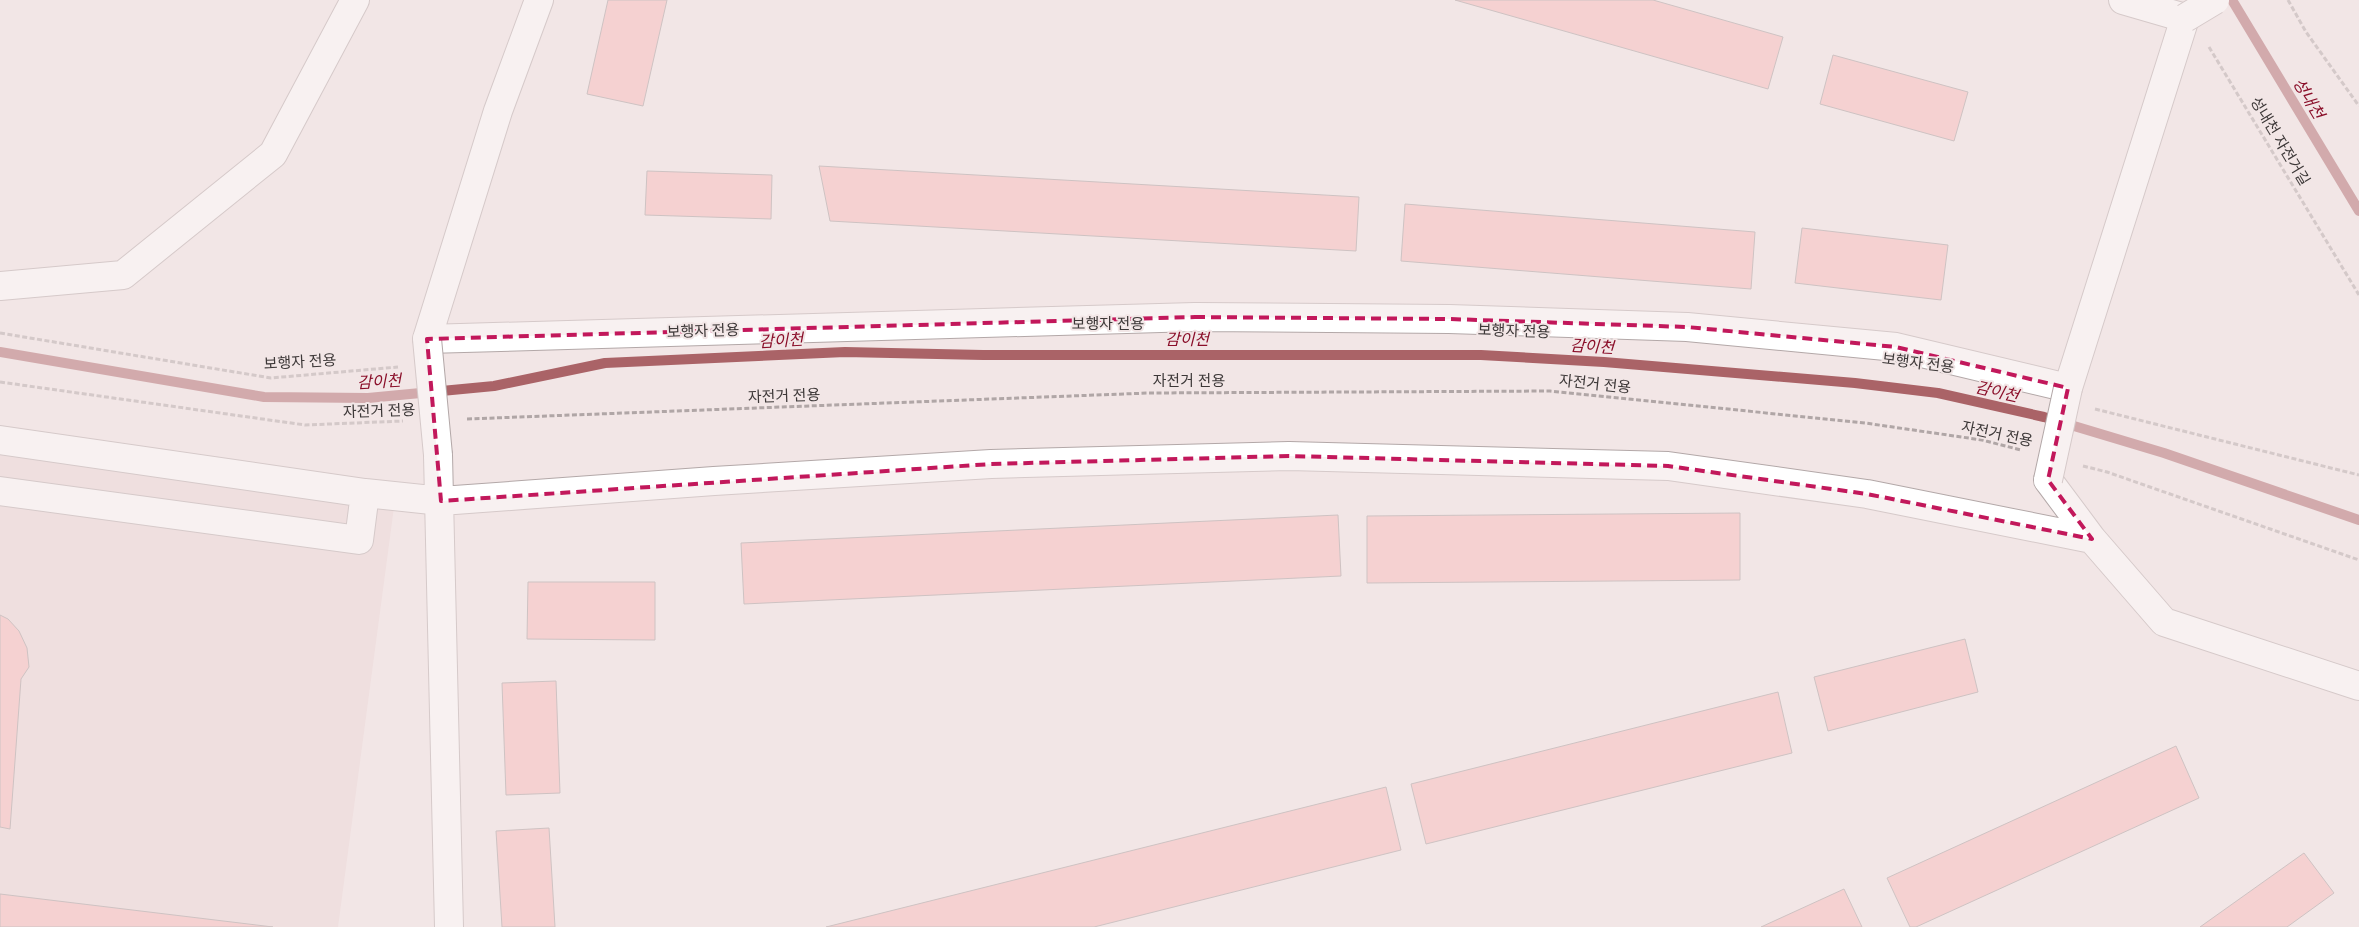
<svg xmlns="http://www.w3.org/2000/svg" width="2359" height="927" font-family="'IBM Plex Sans','Noto Sans KR',sans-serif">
	<rect width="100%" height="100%" fill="#f2e6e6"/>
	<path fill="#ebd7d7" d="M 0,454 L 394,507 L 338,927 L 0,927 Z"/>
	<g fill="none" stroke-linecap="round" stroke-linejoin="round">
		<path stroke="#aa6367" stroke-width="10" d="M 2232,0 L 2359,211
			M 0,352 L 264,397 L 368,398 L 494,386 L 605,363 L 845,352 L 983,355 L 1481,355 L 1604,362 L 1855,383 L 1938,393 L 2044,417 L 2164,453 L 2359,520"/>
	</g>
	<path fill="#f8b8b9" stroke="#a29898" d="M 608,0 L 667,0 L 643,106 L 587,94 Z
		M 1455,0 L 1653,0 L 1783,37 L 1768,89 Z
		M 1833,55 L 1968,92 L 1954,141 L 1820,104 Z
		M 819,166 L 1359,197 L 1356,251 L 830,221 Z
		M 647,171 L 772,175 L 771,219 L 645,215 Z
		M 1405,204 L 1755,232 L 1751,289 L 1401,261 Z
		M 1802,228 L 1948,245 L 1941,300 L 1795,283 Z
		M 1740,513 L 1740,580 L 1367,583 L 1367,516 Z
		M 1338,515 L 1341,576 L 744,604 L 741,543 Z
		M 528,582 L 655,582 L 655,640 L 527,639 Z
		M 0,615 L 8,619 L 19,631 L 27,648 L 29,667 L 21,679 L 10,829 L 0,827 Z
		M 1965,639 L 1978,692 L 1828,731 L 1814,677 Z
		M 556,681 L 560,793 L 506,795 L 502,683 Z
		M 1778,692 L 1792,753 L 1426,844 L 1411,784 Z
		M 2176,746 L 2199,798 L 1916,927 L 1910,927 L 1887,878 Z
		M 1386,787 L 1401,850 L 1094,927 L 826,927 Z
		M 549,828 L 555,927 L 502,927 L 496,831 Z
		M 2304,853 L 2334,893 L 2287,927 L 2200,927 Z
		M 1844,889 L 1862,927 L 1761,927 Z
		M 0,894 L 273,927 L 0,927 Z"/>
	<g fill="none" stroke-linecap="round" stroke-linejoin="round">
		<defs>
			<path id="minor" d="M 539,0 L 498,111 L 427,339 L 1195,317 L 1449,319 L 1687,327 L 1896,347 L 2068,388 L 2185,18 L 2123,0
				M 0,286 L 123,275 L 273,154 L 355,0
				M 0,440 L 365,493 L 441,501 L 714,481 L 991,464 L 1289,456 L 1668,466 L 1867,494 L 2092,539
				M 438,455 L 449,927
				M 2048,480 L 2092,539 L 2164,622 L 2359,686
				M 0,491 L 359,540 L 365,493"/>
		</defs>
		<use href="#minor" stroke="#b3a8a8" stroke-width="30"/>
		<path stroke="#b0a6a6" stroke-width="3" stroke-dasharray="5 2.5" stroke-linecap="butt" d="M 2288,0 L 2306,32 L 2359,106
			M 2209,47 L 2359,295
			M 0,333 L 271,378 L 398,367
			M 0,382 L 305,425 L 403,421
			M 2095,409 L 2359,475
			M 467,419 L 1149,393 L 1550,391 L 1865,423 L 1982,440 L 2021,450
			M 2083,466 L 2107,472 L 2359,560"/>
		<use href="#minor" stroke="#fff" stroke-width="28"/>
		<defs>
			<path id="minor-bridge" d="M 2185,18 L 2215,0
				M 427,339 L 438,455
				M 2048,480 L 2068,388"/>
		</defs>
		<use href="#minor-bridge" stroke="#b3a8a8" stroke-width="30" stroke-linecap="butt"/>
		<use href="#minor-bridge" stroke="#fff" stroke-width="28"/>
	</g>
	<path d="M0 0H2359V927H0ZM 1195,317 L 1449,319 L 1687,327 L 1896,347 L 2068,388 L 2048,480 L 2092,539 L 1867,494 L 1668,466 L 1289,456 L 991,464 L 441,501 L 427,339 Z" fill="#f2e6e6" fill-opacity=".55" fill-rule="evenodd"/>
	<path fill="none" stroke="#c2185b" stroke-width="4" stroke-dasharray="10 6" stroke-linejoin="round" d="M 1195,317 L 1449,319 L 1687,327 L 1896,347 L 2068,388 L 2048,480 L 2092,539 L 1867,494 L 1668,466 L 1289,456 L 991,464 L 441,501 L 427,339 Z"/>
	<g text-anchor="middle" stroke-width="4" stroke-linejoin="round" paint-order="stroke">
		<g font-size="15" fill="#3d3838" stroke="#f2e6e6">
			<text transform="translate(2280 141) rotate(59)" y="5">성내천 자전거길</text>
			<text x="1108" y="329">보행자 전용</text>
			<text transform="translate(703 331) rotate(-2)" y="5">보행자 전용</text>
			<text transform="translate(1514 331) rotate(2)" y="5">보행자 전용</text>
			<text transform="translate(300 362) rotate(-3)" y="5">보행자 전용</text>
			<text transform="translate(1918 363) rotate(7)" y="5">보행자 전용</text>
			<text x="1189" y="386">자전거 전용</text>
			<text transform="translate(1595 384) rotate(6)" y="5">자전거 전용</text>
			<text transform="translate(784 396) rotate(-2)" y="5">자전거 전용</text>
			<text transform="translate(379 411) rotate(-2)" y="5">자전거 전용</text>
			<text transform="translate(1997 434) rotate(12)" y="5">자전거 전용</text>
		</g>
		<g font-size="16" font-style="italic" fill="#8a0e29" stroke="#f2e6e6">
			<text transform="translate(2309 98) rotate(59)" y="6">성내천</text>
			<text x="1187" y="345">감이천</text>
			<text transform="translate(781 340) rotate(-3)" y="6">감이천</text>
			<text transform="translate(1592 346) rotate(3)" y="6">감이천</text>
			<text transform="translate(379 381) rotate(-3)" y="6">감이천</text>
			<text transform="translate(1997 391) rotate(13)" y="6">감이천</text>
		</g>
	</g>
</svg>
